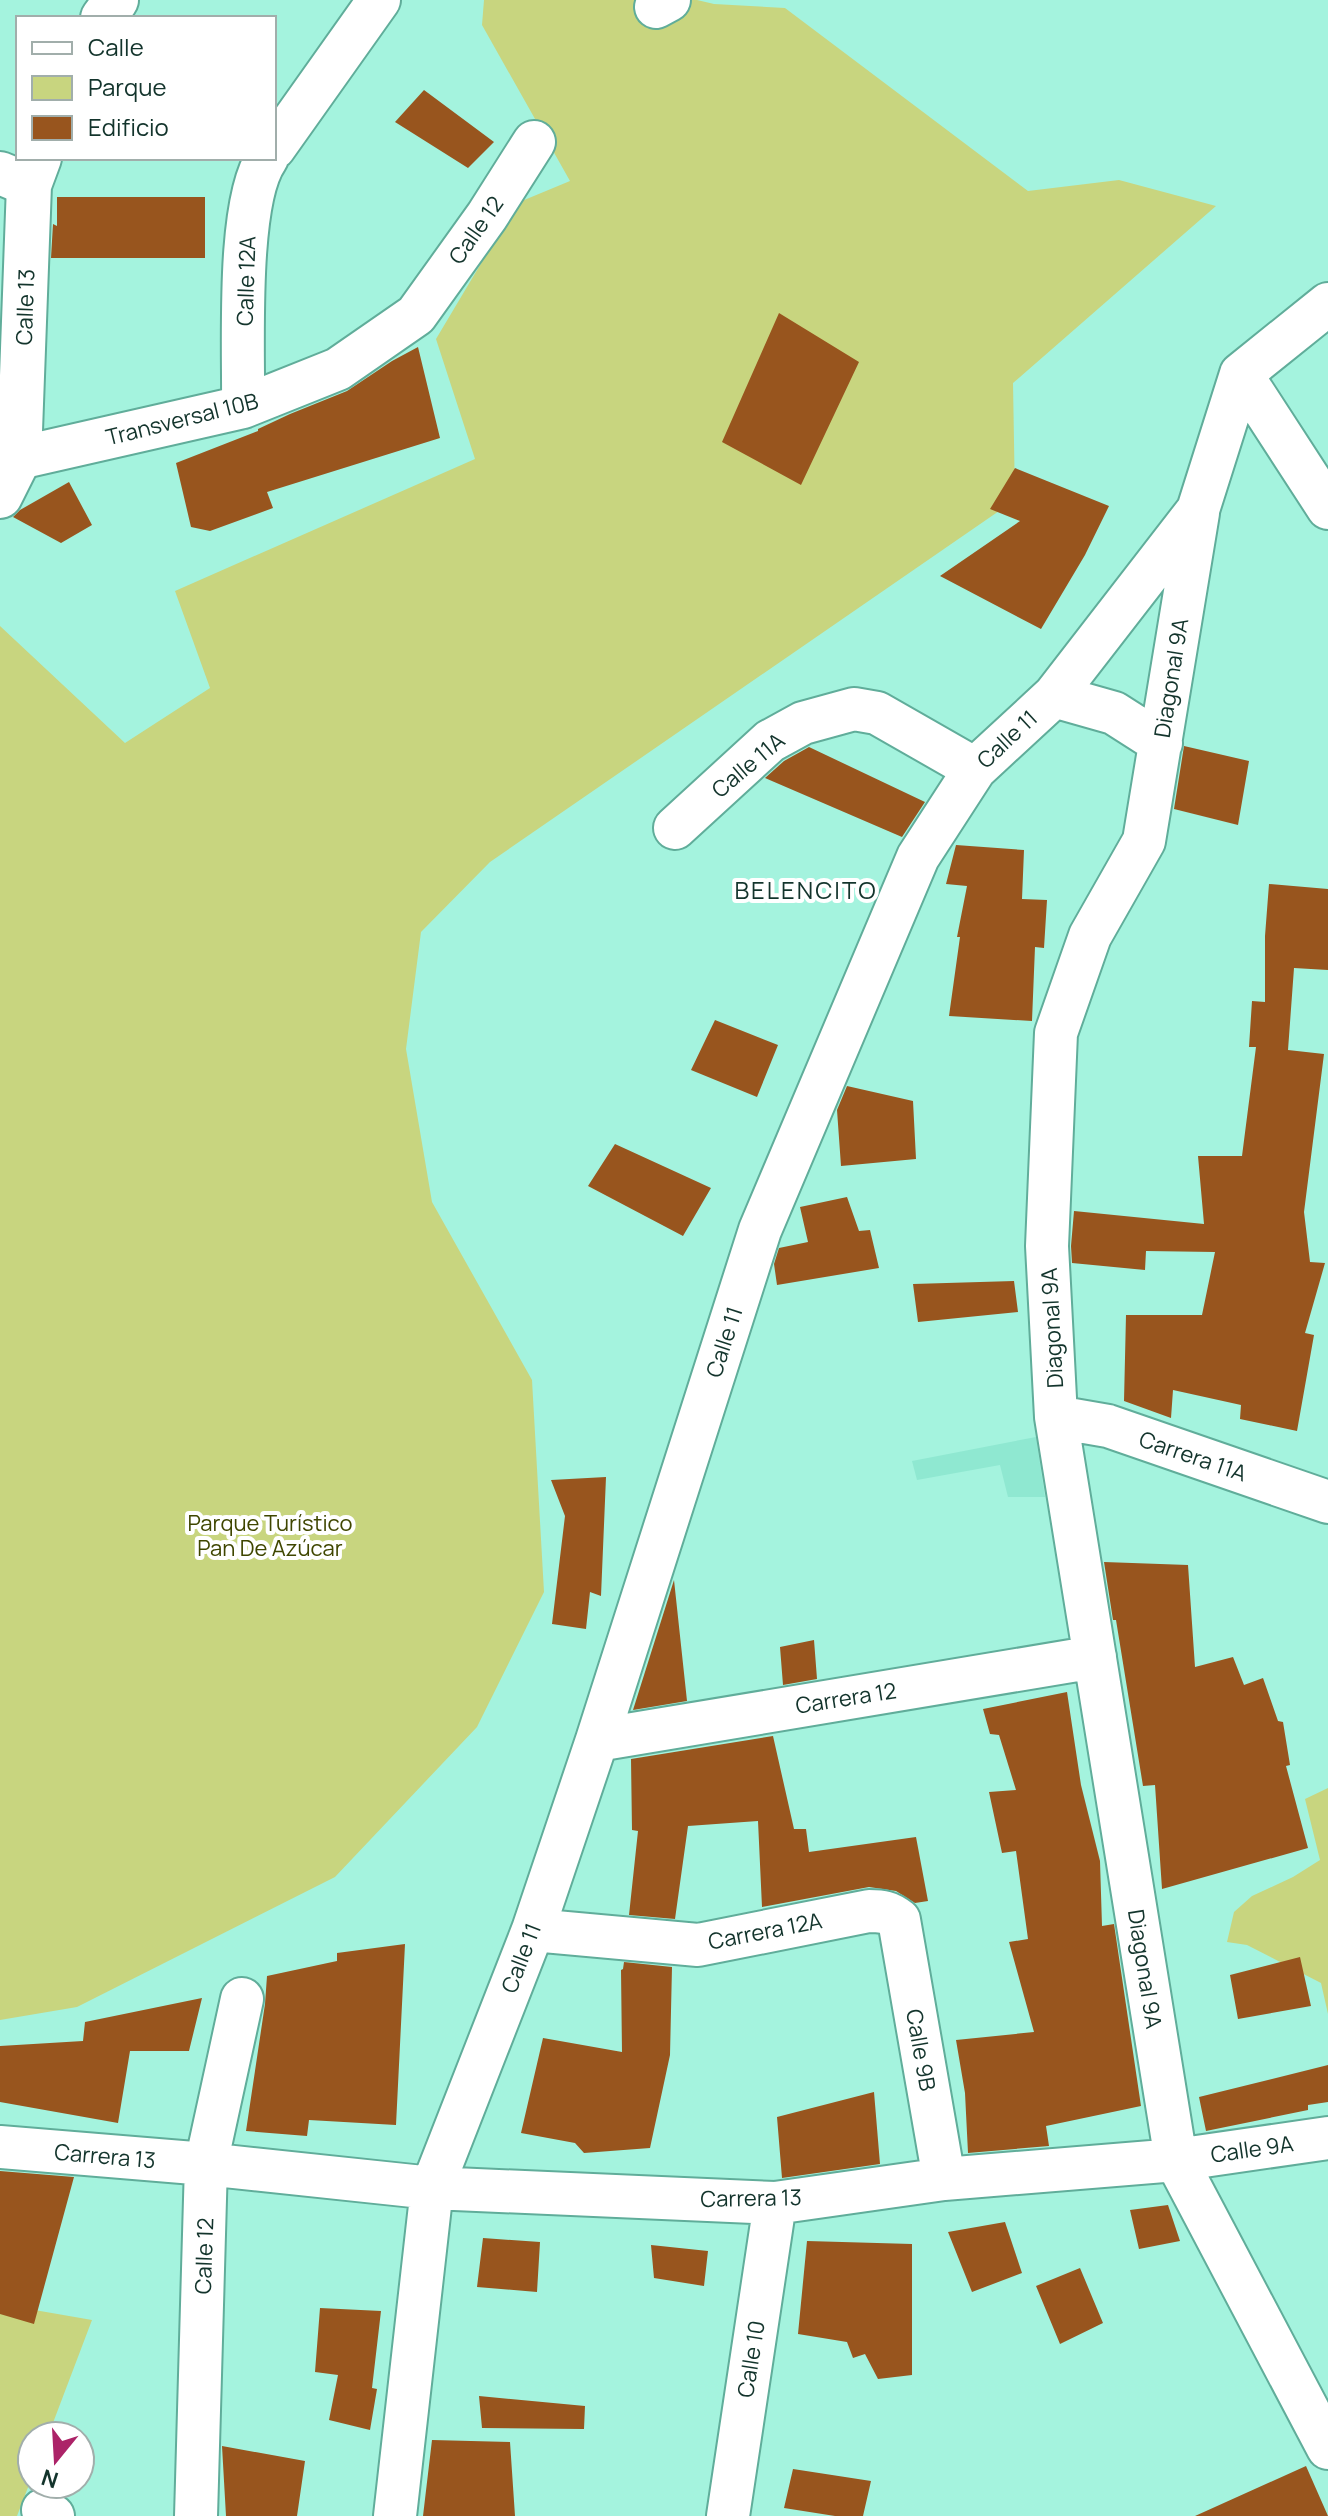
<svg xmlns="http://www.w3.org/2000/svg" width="1328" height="2516" font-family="Manrope,sans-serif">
	<rect width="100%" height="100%" fill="#a4f3de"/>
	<path fill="#8fe8d1" d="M 1036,1437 L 1045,1497 L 1008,1497 L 1000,1465 L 917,1480 L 912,1461 Z"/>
	<path fill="#c8d57f" d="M 484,0 L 697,0 L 714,4 L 785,8 L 1028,191 L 1119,180 L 1216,206 L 1013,383 L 1015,500 L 490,862 L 421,932 L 406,1049 L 432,1202 L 532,1380 L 544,1592 L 477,1727 L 335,1877 L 77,2007 L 0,2020 L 0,626 L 125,743 L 210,688 L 175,591 L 475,459 L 436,339 L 517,203 L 570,181 L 482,25 Z
		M 1328,1788 L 1328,2014 L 1321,1983 L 1247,1945 L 1227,1942 L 1234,1912 L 1252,1896 L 1293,1877 L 1320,1860 L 1305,1799 Z
		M 0,2304 L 92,2320 L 48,2436 L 32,2436 L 32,2477 L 17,2516 L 0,2516 Z"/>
	<path fill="#98551e" d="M 424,90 L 494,142 L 468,168 L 395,122 Z
		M 57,197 L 205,197 L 205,258 L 51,258 L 53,224 L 57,226 Z
		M 779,313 L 859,362 L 801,485 L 722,442 Z
		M 418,347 L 440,438 L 267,492 L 273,508 L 210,531 L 191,527 L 176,463 L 258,431 L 258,429 L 290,414 L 347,391 L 392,361 Z
		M 1015,468 L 1109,506 L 1085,555 L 1041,629 L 940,576 L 1020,521 L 990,509 Z
		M 69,482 L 92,525 L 61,543 L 13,517 L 20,510 Z
		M 1184,746 L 1249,761 L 1238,825 L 1174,809 Z
		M 809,747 L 925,802 L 902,837 L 765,778 L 784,761 Z
		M 956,845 L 1024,850 L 1022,899 L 1047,900 L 1044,948 L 1035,947 L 1032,1021 L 949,1016 L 960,937 L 957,937 L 967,886 L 946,884 Z
		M 1269,884 L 1328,889 L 1328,970 L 1294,968 L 1288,1050 L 1324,1054 L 1304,1212 L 1310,1262 L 1325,1263 L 1305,1333 L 1314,1335 L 1297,1431 L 1240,1419 L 1241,1405 L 1173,1390 L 1171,1418 L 1124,1401 L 1126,1315 L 1202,1315 L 1215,1252 L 1146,1251 L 1145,1270 L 1072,1263 L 1071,1246 L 1074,1211 L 1204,1224 L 1198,1156 L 1242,1156 L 1256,1047 L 1249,1047 L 1252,1001 L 1265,1002 L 1265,936 Z
		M 715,1020 L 778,1045 L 757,1097 L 691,1070 Z
		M 847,1086 L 913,1101 L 916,1159 L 841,1166 L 837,1110 Z
		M 615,1144 L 711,1188 L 683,1236 L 588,1186 Z
		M 847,1197 L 859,1231 L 870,1230 L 879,1268 L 777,1285 L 774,1264 L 779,1248 L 808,1242 L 800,1207 Z
		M 1014,1281 L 1018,1312 L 918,1322 L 913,1284 Z
		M 606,1477 L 601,1596 L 590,1592 L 586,1629 L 552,1624 L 565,1516 L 551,1480 Z
		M 1104,1562 L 1188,1565 L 1195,1667 L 1233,1657 L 1244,1685 L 1263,1678 L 1278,1721 L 1283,1722 L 1290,1765 L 1286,1766 L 1308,1848 L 1162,1889 L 1155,1785 L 1143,1786 L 1116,1620 L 1113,1620 Z
		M 674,1580 L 687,1701 L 633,1710 Z
		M 814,1640 L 817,1679 L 783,1685 L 780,1647 Z
		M 1067,1692 L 1081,1785 L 1100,1861 L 1102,1926 L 1114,1924 L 1141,2106 L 1046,2126 L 1049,2146 L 968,2153 L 965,2093 L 956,2040 L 1034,2032 L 1009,1942 L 1028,1939 L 1016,1851 L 1002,1853 L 989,1792 L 1016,1790 L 999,1735 L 990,1734 L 983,1709 Z
		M 773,1736 L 794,1829 L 806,1829 L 809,1852 L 916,1837 L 928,1901 L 915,1903 L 896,1891 L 869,1887 L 762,1907 L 758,1821 L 688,1826 L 675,1919 L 629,1915 L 638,1831 L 632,1830 L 631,1759 Z
		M 405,1944 L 396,2125 L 309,2120 L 307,2136 L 246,2131 L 265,2004 L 267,1976 L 337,1961 L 337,1953 Z
		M 1300,1957 L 1311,2006 L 1238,2019 L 1230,1975 Z
		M 624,1962 L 672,1967 L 670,2055 L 650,2148 L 584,2153 L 575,2143 L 521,2133 L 543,2038 L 622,2052 L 621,1970 L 623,1969 Z
		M 202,1998 L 189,2051 L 130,2051 L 118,2123 L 0,2102 L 0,2046 L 83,2041 L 85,2022 Z
		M 1328,2065 L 1328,2102 L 1308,2105 L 1308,2110 L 1206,2131 L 1199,2097 Z
		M 874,2092 L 880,2164 L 782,2178 L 777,2117 Z
		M 0,2171 L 74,2177 L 34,2324 L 0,2314 Z
		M 1168,2205 L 1180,2241 L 1139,2249 L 1130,2210 Z
		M 1005,2222 L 1022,2273 L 972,2292 L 948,2232 Z
		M 483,2238 L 540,2242 L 537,2292 L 477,2287 Z
		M 807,2241 L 912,2244 L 912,2375 L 878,2379 L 865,2354 L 853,2358 L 847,2342 L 798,2334 Z
		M 651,2245 L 708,2251 L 704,2286 L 654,2278 Z
		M 1080,2268 L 1103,2323 L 1060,2344 L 1036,2286 Z
		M 320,2308 L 381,2311 L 372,2388 L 377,2389 L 370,2430 L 329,2420 L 338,2375 L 315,2372 Z
		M 479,2396 L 585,2406 L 584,2429 L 482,2428 Z
		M 432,2440 L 510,2442 L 515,2516 L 423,2516 Z
		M 222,2446 L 305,2461 L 297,2516 L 226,2516 Z
		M 1306,2466 L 1328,2516 L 1195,2516 Z
		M 793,2469 L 871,2481 L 863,2516 L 835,2516 L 784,2508 Z"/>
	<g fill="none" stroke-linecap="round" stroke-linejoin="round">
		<defs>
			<path id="street" d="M 656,7 L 669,0
				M 274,148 L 379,0
				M 0,173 L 29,185
				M 1241,374 L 1328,508
				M 243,407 C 244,350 236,202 267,158
				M 0,452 L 19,458 L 243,407 L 338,369 L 416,315 L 487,216 L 534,142
				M 1198,513 L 1144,841 L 1090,936 L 1056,1033 L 1047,1246 L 1056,1417 L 1176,2160 L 1328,2448
				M 1054,696 L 1114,713 L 1161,743
				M 675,828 L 770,741 L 803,723 L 854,709 L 877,713 L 975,769
				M 1056,1417 L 1108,1426 L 1328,1502
				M 597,1740 L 1095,1657
				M 533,1930 L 698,1945 L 869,1911 C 882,1911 889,1912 899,1920 L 944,2179
				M 0,2147 L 206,2164 L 432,2188 L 775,2203 L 944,2179 L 1176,2160 L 1328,2138
				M 43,2510 L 53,2516
				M 196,2516 L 206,2164 L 242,1999
				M 395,2516 L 432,2188 L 533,1930 L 597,1740 L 760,1230 L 918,857 L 975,769 L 1054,696 L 1198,510 L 1241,374 L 1328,304
				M 728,2516 L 775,2203"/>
			<path id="secondary" d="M 103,18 L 116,0
				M 0,496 L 19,458 L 29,185 L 39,158"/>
		</defs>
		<use href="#street" stroke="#60ad9a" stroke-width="46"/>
		<use href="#secondary" stroke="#60ad9a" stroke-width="48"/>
		<use href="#street" stroke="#fff" stroke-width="42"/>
		<use href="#secondary" stroke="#fff" stroke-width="44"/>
	</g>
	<g text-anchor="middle" stroke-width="8" stroke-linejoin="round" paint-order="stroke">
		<g font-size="22" fill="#13342c" stroke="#fff">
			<text transform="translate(476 230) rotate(-55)" y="8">Calle 12</text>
			<text transform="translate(246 281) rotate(-88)" y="8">Calle 12A</text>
			<text transform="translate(25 307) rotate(-88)" y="8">Calle 13</text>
			<text transform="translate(182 419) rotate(-14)" y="8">Transversal 10B</text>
			<text transform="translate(1171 678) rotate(-81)" y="8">Diagonal 9A</text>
			<text transform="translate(1007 739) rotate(-43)" y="8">Calle 11</text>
			<text transform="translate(748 765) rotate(-40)" y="8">Calle 11A</text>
			<text transform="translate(1052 1328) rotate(-93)" y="8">Diagonal 9A</text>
			<text transform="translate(724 1342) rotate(-72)" y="8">Calle 11</text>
			<text transform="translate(1193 1456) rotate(19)" y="8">Carrera 11A</text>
			<text transform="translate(846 1698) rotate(-9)" y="8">Carrera 12</text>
			<text transform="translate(765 1931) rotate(-11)" y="8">Carrera 12A</text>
			<text transform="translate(521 1958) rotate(-69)" y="8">Calle 11</text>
			<text transform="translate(1145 1969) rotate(81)" y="8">Diagonal 9A</text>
			<text transform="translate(921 2050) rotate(80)" y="8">Calle 9B</text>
			<text transform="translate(1252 2149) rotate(-8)" y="8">Calle 9A</text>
			<text transform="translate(105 2156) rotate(5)" y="8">Carrera 13</text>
			<text transform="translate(751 2198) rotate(-1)" y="8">Carrera 13</text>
			<text transform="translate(204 2256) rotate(-88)" y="8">Calle 12</text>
			<text transform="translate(751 2359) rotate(-81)" y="8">Calle 10</text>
		</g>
		<g font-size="22" fill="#3f4600" stroke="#fff">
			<text x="270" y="1531">Parque Turístico<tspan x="270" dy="25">Pan De Azúcar</tspan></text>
		</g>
		<g font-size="24" letter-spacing="2" fill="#13342c" stroke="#fff">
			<text x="806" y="899">BELENCITO</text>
		</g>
	</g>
	<rect x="16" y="16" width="260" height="144" fill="#ffffff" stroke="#a1aeab" stroke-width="2"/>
	<rect x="32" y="42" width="40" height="12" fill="#ffffff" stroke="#a1aeab" stroke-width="2"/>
	<text x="88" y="56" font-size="24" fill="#13342c">Calle</text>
	<rect x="32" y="76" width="40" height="24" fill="#c8d57f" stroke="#a1aeab" stroke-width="2"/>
	<text x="88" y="96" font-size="24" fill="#13342c">Parque</text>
	<rect x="32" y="116" width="40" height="24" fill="#98551e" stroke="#a1aeab" stroke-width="2"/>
	<text x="88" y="136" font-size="24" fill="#13342c">Edificio</text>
	<g transform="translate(56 2460) rotate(198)"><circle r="38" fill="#ffffff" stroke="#a1aeab" stroke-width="2"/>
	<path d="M0-6L14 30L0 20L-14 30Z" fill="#ac2368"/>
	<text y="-12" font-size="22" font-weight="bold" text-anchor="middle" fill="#13342c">N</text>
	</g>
</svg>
